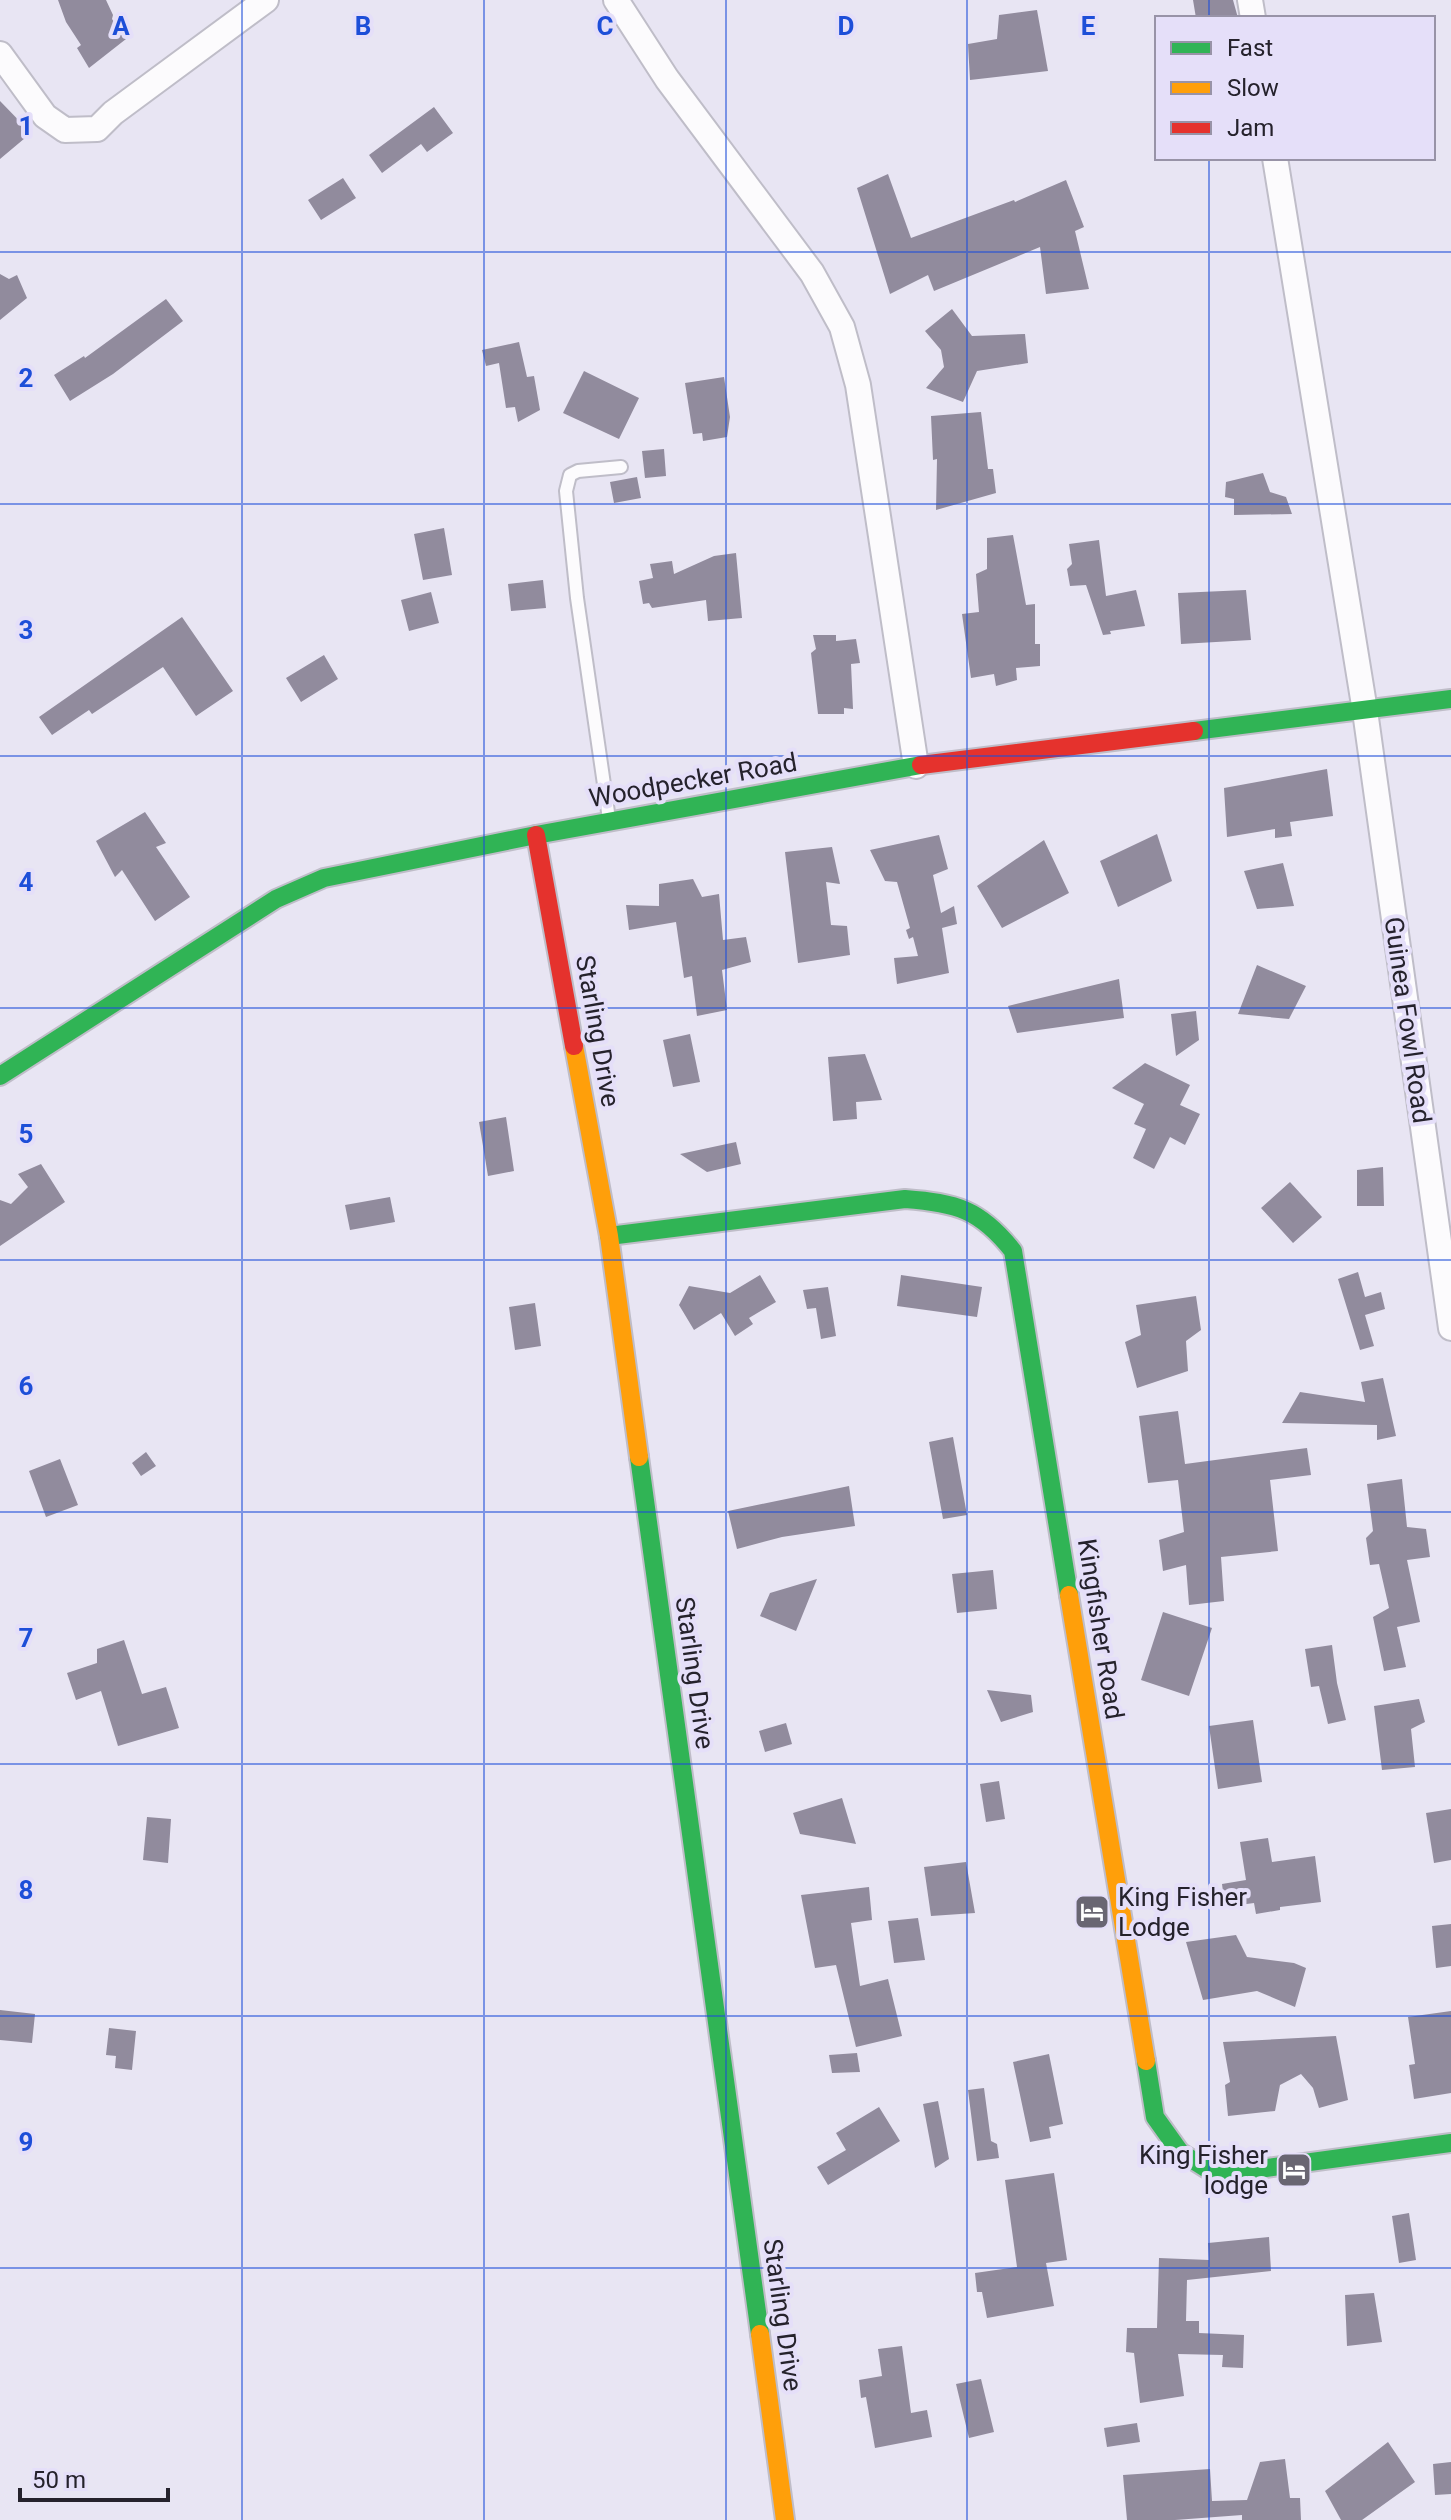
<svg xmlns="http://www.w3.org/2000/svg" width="1451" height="2520" font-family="Roboto,sans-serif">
	<rect width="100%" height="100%" fill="#e8e5f3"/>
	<path fill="#918b9d" d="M 58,0 L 106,0 L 113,15 L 112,19 L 126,39 L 89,68 L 77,48 L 81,45 L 66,22 Z
		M 1193,0 L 1233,0 L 1238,18 L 1196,18 Z
		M 1037,10 L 1048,71 L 970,80 L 968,44 L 997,39 L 999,15 Z
		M 0,101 L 31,133 L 0,159 Z
		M 434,107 L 453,133 L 427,152 L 421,144 L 382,173 L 369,155 Z
		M 888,174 L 911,238 L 1014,200 L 1015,202 L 1066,180 L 1084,227 L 1075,231 L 1089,289 L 1046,294 L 1040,247 L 934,291 L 928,275 L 890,294 L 857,188 Z
		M 343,178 L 356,198 L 321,220 L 308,200 Z
		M 0,274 L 9,279 L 17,275 L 27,298 L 0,320 Z
		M 166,299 L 183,321 L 113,374 L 70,401 L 54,375 L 84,356 L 85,358 Z
		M 952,309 L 972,336 L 1025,334 L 1028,363 L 977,371 L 963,402 L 926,388 L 944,367 L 941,350 L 925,331 Z
		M 519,342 L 527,377 L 534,376 L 540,410 L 518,422 L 515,407 L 506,408 L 499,363 L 486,366 L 482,350 Z
		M 584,371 L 639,398 L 619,439 L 563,413 Z
		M 724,377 L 730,417 L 727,437 L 703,441 L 702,433 L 693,434 L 685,383 Z
		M 981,412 L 988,469 L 993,469 L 996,493 L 936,510 L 937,459 L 933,460 L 931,416 Z
		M 664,449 L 666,476 L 645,478 L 642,451 Z
		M 1263,473 L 1270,492 L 1286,497 L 1292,514 L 1234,515 L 1234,499 L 1225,497 L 1226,482 Z
		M 637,477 L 641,498 L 614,503 L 610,482 Z
		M 444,528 L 452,575 L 423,580 L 414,534 Z
		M 1013,535 L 1026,605 L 1035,604 L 1035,644 L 1040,644 L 1040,666 L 1016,668 L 1017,680 L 996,686 L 994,674 L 971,678 L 962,614 L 979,612 L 976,574 L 987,569 L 987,538 Z
		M 1099,540 L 1106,596 L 1136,590 L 1145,626 L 1110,631 L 1111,634 L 1103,635 L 1086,585 L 1070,586 L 1067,569 L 1072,564 L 1069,544 Z
		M 736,553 L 742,618 L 708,621 L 706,600 L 652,608 L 649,603 L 643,604 L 639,581 L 653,578 L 650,564 L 672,561 L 674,574 L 714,556 Z
		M 543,580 L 546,608 L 511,611 L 508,584 Z
		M 1246,590 L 1251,640 L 1181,644 L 1178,593 Z
		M 431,592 L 439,623 L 409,631 L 401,600 Z
		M 182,617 L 233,691 L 196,716 L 163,667 L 92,714 L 89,710 L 52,735 L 39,717 Z
		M 813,635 L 836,635 L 836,641 L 856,639 L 860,663 L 851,664 L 853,709 L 844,708 L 844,714 L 818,714 L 811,653 L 816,649 Z
		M 324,655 L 338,679 L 301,702 L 286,678 Z
		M 1327,769 L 1333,816 L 1290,822 L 1292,836 L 1275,838 L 1275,829 L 1227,837 L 1224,788 Z
		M 145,812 L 166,843 L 156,847 L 190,897 L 155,921 L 122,870 L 115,877 L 96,841 Z
		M 1157,834 L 1172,881 L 1118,907 L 1100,861 Z
		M 939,835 L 948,869 L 933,875 L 941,913 L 954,906 L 957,924 L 942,928 L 949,973 L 897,984 L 894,958 L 918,956 L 913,937 L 909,939 L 906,930 L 910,928 L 897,882 L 885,881 L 870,850 Z
		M 1044,840 L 1069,893 L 1002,928 L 977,886 Z
		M 832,847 L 840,884 L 826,882 L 831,925 L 847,926 L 850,955 L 798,963 L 785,852 Z
		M 1283,863 L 1294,906 L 1257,909 L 1244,871 Z
		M 693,879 L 702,897 L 719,894 L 723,940 L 746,937 L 751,962 L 722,970 L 727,1010 L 697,1016 L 692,976 L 684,978 L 676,922 L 629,930 L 626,905 L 659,906 L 659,884 Z
		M 1257,965 L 1306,986 L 1289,1019 L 1238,1014 Z
		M 1119,979 L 1124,1018 L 1017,1033 L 1008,1006 Z
		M 1196,1011 L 1199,1040 L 1176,1056 L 1171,1014 Z
		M 690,1034 L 700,1082 L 673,1087 L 663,1040 Z
		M 865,1054 L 882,1100 L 856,1102 L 857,1119 L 833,1121 L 828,1057 Z
		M 1145,1063 L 1190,1085 L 1180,1105 L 1200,1114 L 1185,1145 L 1170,1137 L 1154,1169 L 1133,1158 L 1146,1129 L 1134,1124 L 1144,1104 L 1112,1088 Z
		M 506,1117 L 514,1171 L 488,1176 L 479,1122 Z
		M 736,1142 L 741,1164 L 707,1172 L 680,1154 Z
		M 41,1164 L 65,1202 L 0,1246 L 0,1200 L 11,1204 L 28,1187 L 18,1174 Z
		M 1383,1167 L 1384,1206 L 1357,1206 L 1357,1170 Z
		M 1290,1182 L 1322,1217 L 1293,1243 L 1261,1208 Z
		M 390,1197 L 395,1222 L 350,1230 L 345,1205 Z
		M 1358,1272 L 1365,1297 L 1381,1292 L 1385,1309 L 1365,1315 L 1374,1346 L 1360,1350 L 1338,1279 Z
		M 760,1275 L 776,1302 L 749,1318 L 753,1324 L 735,1336 L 721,1313 L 694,1330 L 679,1305 L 689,1286 L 730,1293 Z
		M 901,1275 L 982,1287 L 977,1317 L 897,1306 Z
		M 828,1287 L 836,1336 L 821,1339 L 816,1308 L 807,1309 L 803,1290 Z
		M 1196,1296 L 1201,1330 L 1186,1341 L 1188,1371 L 1137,1388 L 1125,1342 L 1141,1335 L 1136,1305 Z
		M 535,1303 L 541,1346 L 515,1350 L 509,1307 Z
		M 1383,1378 L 1396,1436 L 1377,1440 L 1377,1425 L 1282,1423 L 1300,1392 L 1365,1402 L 1361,1382 Z
		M 1178,1411 L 1185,1464 L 1307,1448 L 1311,1475 L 1270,1480 L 1278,1551 L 1221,1557 L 1224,1601 L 1189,1605 L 1186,1565 L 1163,1571 L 1159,1540 L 1184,1532 L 1178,1480 L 1148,1483 L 1139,1416 Z
		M 953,1437 L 967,1515 L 943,1519 L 929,1442 Z
		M 146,1452 L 156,1466 L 141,1476 L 132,1463 Z
		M 60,1459 L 78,1505 L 46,1517 L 29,1471 Z
		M 1402,1479 L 1407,1527 L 1426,1529 L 1430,1557 L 1407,1560 L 1420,1622 L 1397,1627 L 1406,1667 L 1384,1671 L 1373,1617 L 1389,1608 L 1379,1564 L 1370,1565 L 1366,1538 L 1373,1531 L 1367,1484 Z
		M 849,1486 L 855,1526 L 782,1537 L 737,1549 L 728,1511 Z
		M 993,1570 L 997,1609 L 957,1613 L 952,1574 Z
		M 817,1579 L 796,1631 L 760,1616 L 770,1593 Z
		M 1163,1612 L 1212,1628 L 1189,1696 L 1141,1680 Z
		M 124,1640 L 142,1694 L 166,1687 L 179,1728 L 118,1746 L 101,1691 L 76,1700 L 67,1673 L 97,1663 L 97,1649 Z
		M 1332,1645 L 1337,1683 L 1346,1720 L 1328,1724 L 1319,1686 L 1311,1687 L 1305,1649 Z
		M 987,1690 L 1031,1695 L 1033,1712 L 1001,1722 Z
		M 1419,1699 L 1425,1722 L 1411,1729 L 1415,1767 L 1382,1770 L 1374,1706 Z
		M 1253,1720 L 1262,1782 L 1218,1789 L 1209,1726 Z
		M 786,1723 L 792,1744 L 765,1752 L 759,1731 Z
		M 999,1781 L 1005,1819 L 986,1822 L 980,1784 Z
		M 842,1798 L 856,1844 L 800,1834 L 793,1813 Z
		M 1451,1809 L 1451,1860 L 1434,1863 L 1426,1813 Z
		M 147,1817 L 171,1819 L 168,1863 L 143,1860 Z
		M 1268,1838 L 1272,1862 L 1315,1856 L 1321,1902 L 1280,1907 L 1280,1910 L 1256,1914 L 1254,1903 L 1225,1907 L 1222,1884 L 1246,1880 L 1240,1842 Z
		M 966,1862 L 975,1913 L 931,1916 L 924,1867 Z
		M 869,1887 L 872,1920 L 851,1923 L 860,1986 L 888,1979 L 902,2036 L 856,2047 L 836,1965 L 815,1968 L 801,1895 Z
		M 918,1918 L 925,1960 L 894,1963 L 888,1921 Z
		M 1451,1924 L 1451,1966 L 1436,1968 L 1432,1926 Z
		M 1236,1935 L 1247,1957 L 1294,1963 L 1306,1968 L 1295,2007 L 1257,1991 L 1203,2000 L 1186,1942 Z
		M 0,2010 L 35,2014 L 32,2043 L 0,2040 Z
		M 1451,2011 L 1451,2093 L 1414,2099 L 1409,2065 L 1415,2064 L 1408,2017 Z
		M 109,2028 L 136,2031 L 132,2070 L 115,2068 L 116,2056 L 106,2055 Z
		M 1336,2036 L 1348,2100 L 1319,2108 L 1313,2088 L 1301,2074 L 1280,2085 L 1275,2111 L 1228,2116 L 1225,2085 L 1230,2082 L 1223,2042 Z
		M 857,2053 L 860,2072 L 832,2073 L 829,2055 Z
		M 1049,2054 L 1063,2124 L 1049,2127 L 1051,2138 L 1030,2142 L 1013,2062 Z
		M 984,2088 L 991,2141 L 997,2144 L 999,2158 L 977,2161 L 968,2090 Z
		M 938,2101 L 949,2159 L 935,2168 L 923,2104 Z
		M 879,2107 L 900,2141 L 828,2185 L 817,2167 L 846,2150 L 836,2133 Z
		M 1054,2173 L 1067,2260 L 1046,2263 L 1054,2306 L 987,2318 L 982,2292 L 977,2292 L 975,2273 L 1017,2267 L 1005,2180 Z
		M 1409,2213 L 1416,2260 L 1399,2263 L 1392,2216 Z
		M 1269,2237 L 1271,2271 L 1187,2280 L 1186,2321 L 1199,2321 L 1199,2333 L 1244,2335 L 1243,2368 L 1222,2367 L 1223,2355 L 1178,2354 L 1184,2396 L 1140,2403 L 1134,2353 L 1126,2352 L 1127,2328 L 1157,2328 L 1159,2258 L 1209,2260 L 1208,2243 Z
		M 1374,2293 L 1382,2342 L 1347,2346 L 1345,2295 Z
		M 902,2346 L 911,2413 L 927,2410 L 932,2437 L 875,2448 L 866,2397 L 861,2398 L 859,2380 L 882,2376 L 878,2349 Z
		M 981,2379 L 994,2432 L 969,2438 L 956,2384 Z
		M 1137,2423 L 1140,2442 L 1107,2447 L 1104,2428 Z
		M 1388,2442 L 1415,2482 L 1362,2520 L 1341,2520 L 1325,2491 Z
		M 1285,2459 L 1290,2498 L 1300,2498 L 1301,2520 L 1242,2520 L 1242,2515 L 1175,2520 L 1127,2520 L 1123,2475 L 1210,2469 L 1212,2501 L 1247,2500 L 1260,2462 Z
		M 1451,2462 L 1451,2494 L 1435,2495 L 1433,2464 Z"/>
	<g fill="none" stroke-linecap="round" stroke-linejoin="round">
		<defs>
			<path id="lane" d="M 609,819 L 577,598 L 566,491 L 570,475 L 578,471 L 621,467"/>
			<path id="street" d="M 616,0 L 667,79 L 812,273 L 842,327 L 858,385 L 916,766
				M 1250,0 L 1253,18
				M 0,54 L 45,116 L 65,130 L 97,129 L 113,113 L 266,0
				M 1275,158 L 1365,711 L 1451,1328"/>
			<path id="fast" d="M 1194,731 L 1451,699
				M 0,1076 L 276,899 L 324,878 L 536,835 L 921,765
				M 609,1236 L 905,1199 C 956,1203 980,1209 1013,1251 L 1069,1595
				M 639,1457 L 760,2334
				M 1146,2061 L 1155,2117 L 1180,2152 L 1207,2169 L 1244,2171 L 1451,2143"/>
			<path id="slow" d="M 574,1046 L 609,1236 L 639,1457
				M 1069,1595 L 1146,2061
				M 760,2334 L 785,2520"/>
			<path id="jam" d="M 921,765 L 1194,731
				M 536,835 L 574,1046"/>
		</defs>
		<use href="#lane" stroke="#bfbdc8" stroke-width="16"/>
		<use href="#street" stroke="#bfbdc8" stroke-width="28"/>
		<use href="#fast" stroke="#bfbdc8" stroke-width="22"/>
		<use href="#slow" stroke="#bfbdc8" stroke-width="22"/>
		<use href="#jam" stroke="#bfbdc8" stroke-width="22"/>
		<use href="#lane" stroke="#fcfbfd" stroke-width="12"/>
		<use href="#street" stroke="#fcfbfd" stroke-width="24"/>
		<use href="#fast" stroke="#30b455" stroke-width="18"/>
		<use href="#slow" stroke="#ff9f0a" stroke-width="18"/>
		<use href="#jam" stroke="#e5322d" stroke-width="18"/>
	</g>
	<path fill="none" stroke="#1d4ed8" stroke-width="2" stroke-opacity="0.55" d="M 242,0 L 242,2520M 484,0 L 484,2520M 726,0 L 726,2520M 967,0 L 967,2520M 1209,0 L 1209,18M 1209,158 L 1209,2520M 0,252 L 1451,252M 0,504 L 1451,504M 0,756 L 1451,756M 0,1008 L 1451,1008M 0,1260 L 1451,1260M 0,1512 L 1451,1512M 0,1764 L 1451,1764M 0,2016 L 1451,2016M 0,2268 L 1451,2268"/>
	<defs>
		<symbol id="hotel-square" viewBox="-11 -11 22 22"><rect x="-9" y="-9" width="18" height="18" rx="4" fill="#696672" stroke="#e5dff9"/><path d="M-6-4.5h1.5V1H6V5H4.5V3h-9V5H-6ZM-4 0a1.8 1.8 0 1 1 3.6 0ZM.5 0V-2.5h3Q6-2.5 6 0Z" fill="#fff"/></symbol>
	</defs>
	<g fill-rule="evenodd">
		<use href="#hotel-square" x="1072" y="1892" width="40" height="40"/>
		<use href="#hotel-square" x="1274" y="2150" width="40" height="40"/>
	</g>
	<g text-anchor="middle" stroke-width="8" stroke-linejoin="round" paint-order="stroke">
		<g font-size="26" fill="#25222c" stroke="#e5dff9">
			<text transform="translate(693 780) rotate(-10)" y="9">Woodpecker Road</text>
			<text transform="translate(1408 1020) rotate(82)" y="9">Guinea Fowl Road</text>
			<text transform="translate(598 1031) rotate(80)" y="9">Starling Drive</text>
			<text transform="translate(1101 1629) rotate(81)" y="9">Kingfisher Road</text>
			<text transform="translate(695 1673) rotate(82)" y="9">Starling Drive</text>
			<text transform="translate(783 2315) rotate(82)" y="9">Starling Drive</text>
		</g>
		<g font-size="26" fill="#25222c" stroke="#e5dff9" text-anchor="start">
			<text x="1118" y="1906">King Fisher<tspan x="1118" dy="30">Lodge</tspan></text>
			<text x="1268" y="2164" text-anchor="end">King Fisher<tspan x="1268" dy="30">lodge</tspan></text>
		</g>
	</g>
	<g font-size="26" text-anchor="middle" font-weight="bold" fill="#1d4ed8" stroke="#e5dff9" stroke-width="8" stroke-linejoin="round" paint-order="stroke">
		<text x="121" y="35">A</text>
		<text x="363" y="35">B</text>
		<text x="605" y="35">C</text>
		<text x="846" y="35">D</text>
		<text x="1088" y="35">E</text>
		<text x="26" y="135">1</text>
		<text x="26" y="387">2</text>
		<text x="26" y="639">3</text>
		<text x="26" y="891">4</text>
		<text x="26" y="1143">5</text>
		<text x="26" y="1395">6</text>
		<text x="26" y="1647">7</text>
		<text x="26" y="1899">8</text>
		<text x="26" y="2151">9</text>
	</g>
	<rect x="1155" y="16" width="280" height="144" fill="#e5dff9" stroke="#9893a7" stroke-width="2"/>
	<rect x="1171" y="42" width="40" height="12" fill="#30b455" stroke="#9893a7" stroke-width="2"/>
	<text x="1227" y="56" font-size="24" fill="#25222c">Fast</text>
	<rect x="1171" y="82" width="40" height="12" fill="#ff9f0a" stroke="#9893a7" stroke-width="2"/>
	<text x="1227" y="96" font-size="24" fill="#25222c">Slow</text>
	<rect x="1171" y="122" width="40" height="12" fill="#e5322d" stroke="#9893a7" stroke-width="2"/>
	<text x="1227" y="136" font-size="24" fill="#25222c">Jam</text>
	<path d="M20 2488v12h148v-12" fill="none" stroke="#25222c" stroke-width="4"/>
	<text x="32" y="2488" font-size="24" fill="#25222c" stroke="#e5dff9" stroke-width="6" paint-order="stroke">50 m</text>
</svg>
